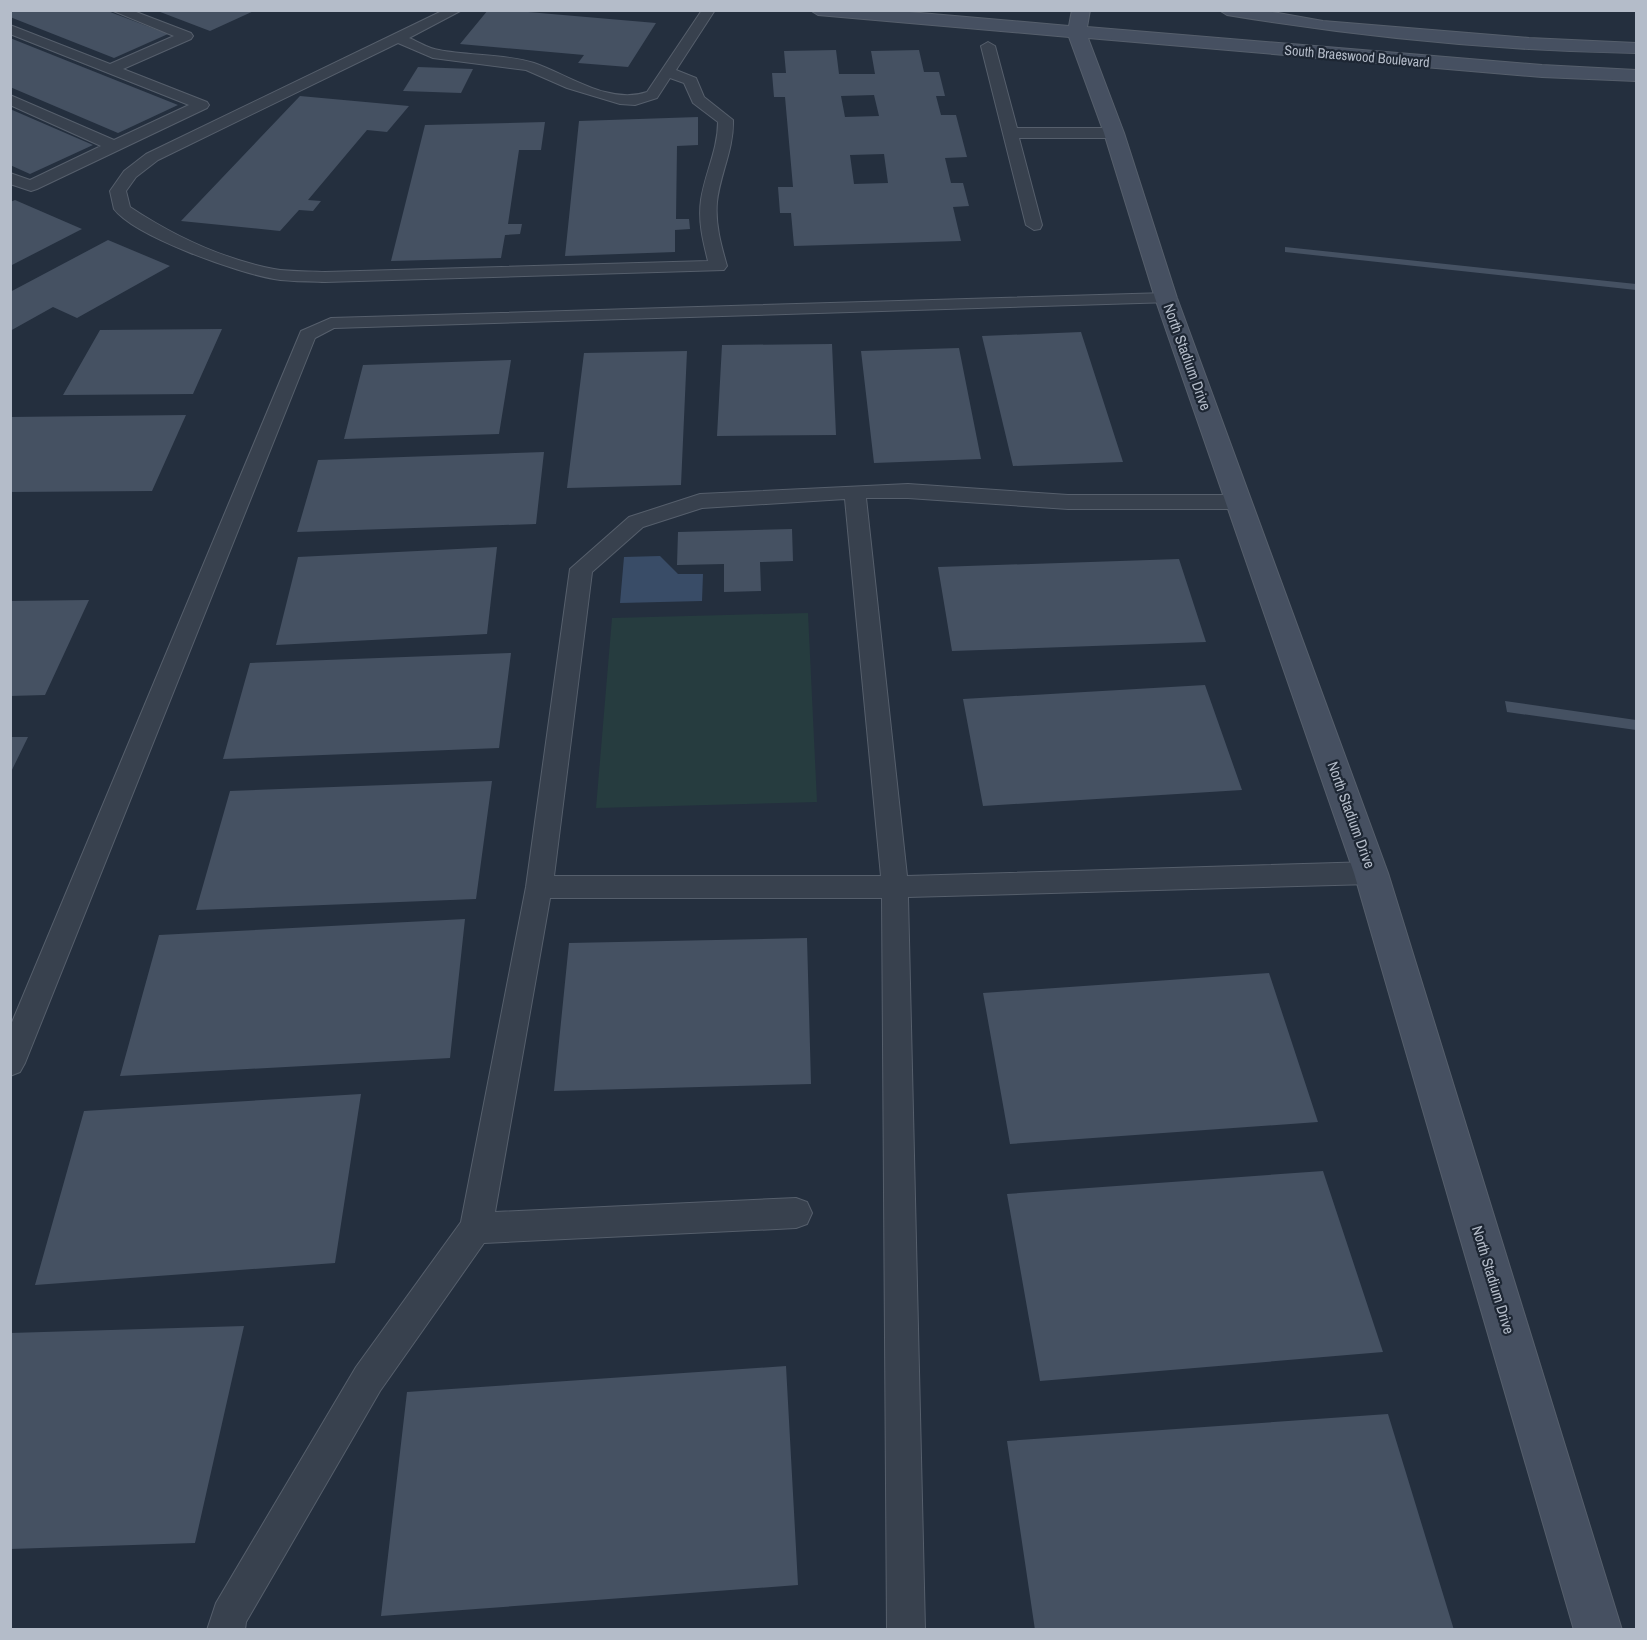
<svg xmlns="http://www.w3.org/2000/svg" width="1647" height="1640" font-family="'Archivo Narrow',sans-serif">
	<rect width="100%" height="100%" fill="#242f3e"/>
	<path fill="#263c3f" d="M 808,613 L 817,802 L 596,808 L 612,618 Z"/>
	<path fill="#394c67" d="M 660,556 L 678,574 L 703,574 L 702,601 L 620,603 L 624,557 Z"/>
	<path fill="#455162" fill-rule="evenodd" d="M 10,10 L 105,10 L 168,34 L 114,58 L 10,17 Z
		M 155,10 L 256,10 L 210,31 Z
		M 488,10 L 506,10 L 656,23 L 628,67 L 578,63 L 584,55 L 460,44 Z
		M 10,38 L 178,105 L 118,133 L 10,87 Z
		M 836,50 L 839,74 L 875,74 L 871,51 L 919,50 L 924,72 L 939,72 L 945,96 L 936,96 L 941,115 L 956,115 L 967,157 L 945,158 L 951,183 L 963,183 L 969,206 L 953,207 L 961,241 L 794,246 L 791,213 L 780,213 L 778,187 L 793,187 L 785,97 L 774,97 L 772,73 L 786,73 L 784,51 ZM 874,95 L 879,116 L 845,117 L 841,96 ZM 884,154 L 888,183 L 854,184 L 850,155 Z
		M 418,67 L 473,69 L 461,93 L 403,91 Z
		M 300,96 L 409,106 L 387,132 L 367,130 L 308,200 L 321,201 L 313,211 L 299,210 L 280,231 L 181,221 Z
		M 10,109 L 93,145 L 30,174 L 10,165 Z
		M 698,117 L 698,145 L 677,146 L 676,219 L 689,219 L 690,229 L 675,230 L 675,252 L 565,256 L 579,121 Z
		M 545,122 L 541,150 L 519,150 L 508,224 L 522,224 L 520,234 L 505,235 L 501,258 L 391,261 L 425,125 Z
		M 15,200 L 82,229 L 10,266 L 10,202 Z
		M 108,240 L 170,266 L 77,318 L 53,307 L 10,331 L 10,292 Z
		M 1285,247 L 1636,284 L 1636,290 L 1285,252 Z
		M 222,329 L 193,394 L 63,395 L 100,330 Z
		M 1081,332 L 1123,462 L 1013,466 L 982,336 Z
		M 832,344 L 836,435 L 717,436 L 722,345 Z
		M 959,348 L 981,459 L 874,463 L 861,351 Z
		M 687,351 L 681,485 L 567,488 L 584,353 Z
		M 511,360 L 499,434 L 344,439 L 363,365 Z
		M 186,415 L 152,491 L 10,492 L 10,417 Z
		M 544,452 L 536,524 L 297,532 L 318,460 Z
		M 792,529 L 793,561 L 760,562 L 761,591 L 724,592 L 724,564 L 677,565 L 678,532 Z
		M 497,547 L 487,634 L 276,645 L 298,557 Z
		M 1179,559 L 1206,642 L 952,651 L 938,567 Z
		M 89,600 L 45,695 L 10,696 L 10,601 Z
		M 511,653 L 499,748 L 223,759 L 250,663 Z
		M 1205,685 L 1242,790 L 983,806 L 963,699 Z
		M 1505,701 L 1636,720 L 1636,730 L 1507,712 Z
		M 10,737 L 28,737 L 10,774 Z
		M 492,781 L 476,899 L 196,910 L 230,791 Z
		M 465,919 L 450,1058 L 120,1076 L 159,935 Z
		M 807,938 L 811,1084 L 554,1091 L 569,943 Z
		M 1269,973 L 1318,1122 L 1010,1144 L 983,993 Z
		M 361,1094 L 335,1263 L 35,1285 L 84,1111 Z
		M 1323,1171 L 1383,1352 L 1040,1381 L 1007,1194 Z
		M 244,1326 L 195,1543 L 10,1549 L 10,1333 Z
		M 786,1366 L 798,1585 L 381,1616 L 407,1392 Z
		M 1388,1414 L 1454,1630 L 1035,1630 L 1007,1441 Z"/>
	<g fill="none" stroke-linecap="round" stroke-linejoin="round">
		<defs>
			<path id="lane" d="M 111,10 L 131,10 L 191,33 L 193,36 L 191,39 L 123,69 L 207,102 L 209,105 L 207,108 L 37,189 L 31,191 L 10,184 L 10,173 L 30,180 L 101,146 L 10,105 L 10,95 L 114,140 L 189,105 L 10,34 L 10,25 L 110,64 L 174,36 Z
				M 444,10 L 462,10 L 409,38 C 419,42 429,49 439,50 C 468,56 507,54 534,63 C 569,75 609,105 647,92 L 702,10 L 715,10 L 676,70 L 696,78 L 704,97 L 733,120 C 734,149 720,174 717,202 C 715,224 721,245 727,266 L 724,270 L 325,282 C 308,281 291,282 274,279 C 239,273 135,237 114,209 L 110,191 L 124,171 L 146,154 ZM 398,43 L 433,58 L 526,70 L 567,88 L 620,104 L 635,105 L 657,98 L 670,78 L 684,83 L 693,103 L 718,122 C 718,150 705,173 701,200 C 698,221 703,241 708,261 L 325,272 C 308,271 291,272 274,269 C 223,259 172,235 130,207 L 126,191 L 136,177 L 158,160 Z
				M 988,42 L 995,46 L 1017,128 L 1114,128 L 1122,133 L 1114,138 L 1019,138 L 1042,225 L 1040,229 L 1034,230 L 1026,225 L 981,46 Z
				M 1166,293 L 1172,294 L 1175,298 L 1172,302 L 334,328 L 315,338 L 25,1063 L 20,1072 L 10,1076 L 10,1027 L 301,331 L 331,318 Z
				M 908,484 L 1068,495 L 1239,495 L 1246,497 L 1249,502 L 1246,507 L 1239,509 L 1068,509 L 908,498 L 866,498 L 907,876 L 1371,862 L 1380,865 L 1384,873 L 1380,881 L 1371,884 L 908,897 L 925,1630 L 887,1630 L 882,898 L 550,898 L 495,1212 L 796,1198 L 807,1202 L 812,1213 L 807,1224 L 796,1228 L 484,1243 L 380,1391 L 246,1622 L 245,1630 L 207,1630 L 216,1603 L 356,1367 L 461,1222 L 526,887 L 570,569 L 629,517 L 700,494 ZM 845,499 L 881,876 L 554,876 L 592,572 L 643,527 L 702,508 Z"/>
			<path id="secondary" d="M 810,10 L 886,10 L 1069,26 L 1072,10 L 1090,10 L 1087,27 L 1542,65 L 1636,70 L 1636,81 L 1542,77 L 1088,38 L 1124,133 L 1177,298 L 1388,873 L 1622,1630 L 1574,1630 L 1354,873 L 1155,298 L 1104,133 L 1069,37 L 818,15 Z
				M 1219,10 L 1262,10 L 1323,21 L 1529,38 L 1636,43 L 1636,53 C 1502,51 1360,37 1227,15 Z"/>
		</defs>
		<use href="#lane" stroke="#565f6c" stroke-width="2"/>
		<use href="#secondary" stroke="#565f6c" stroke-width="2"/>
		<use href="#lane" fill="#38414e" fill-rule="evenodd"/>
		<use href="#secondary" fill="#465061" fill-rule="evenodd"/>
	</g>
	<g text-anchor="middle" stroke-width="4.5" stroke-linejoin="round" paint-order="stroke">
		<g font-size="14" fill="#b4bcc9" stroke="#1d2633">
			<text transform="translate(1357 56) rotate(5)" y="5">South Braeswood Boulevard</text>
		</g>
		<g font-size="15" fill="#b4bcc9" stroke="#1d2633">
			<text transform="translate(1187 357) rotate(70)" y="5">North Stadium Drive</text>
			<text transform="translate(1351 815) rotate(70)" y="5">North Stadium Drive</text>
			<text transform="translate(1493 1280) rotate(73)" y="5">North Stadium Drive</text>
		</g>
	</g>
	<rect width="1647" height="1640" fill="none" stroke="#b4bcc9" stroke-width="24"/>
</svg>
